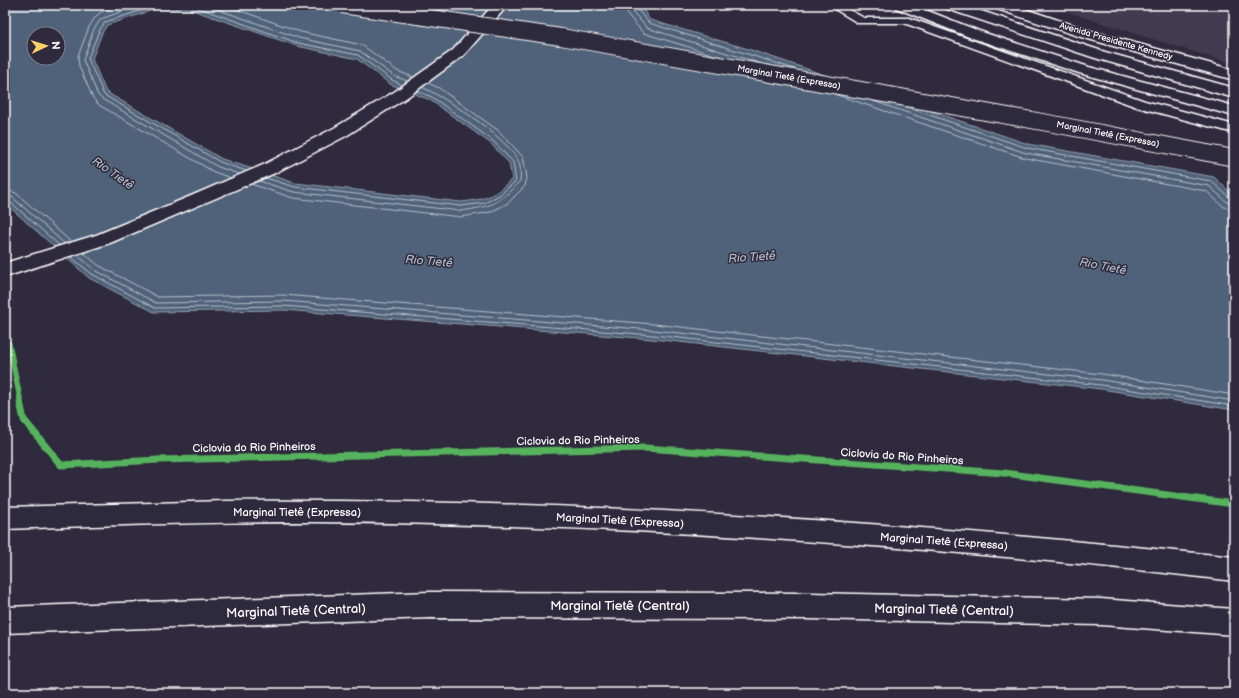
<svg xmlns="http://www.w3.org/2000/svg" width="1239" height="698" font-family="'Balsamiq Sans',sans-serif">
	<rect width="100%" height="100%" fill="#2f2a3d"/>
	<filter id="ink" filterUnits="userSpaceOnUse"><feTurbulence type="fractalNoise" baseFrequency=".025" numOctaves="2"/><feDisplacementMap in="SourceGraphic" scale="8" xChannelSelector="R" yChannelSelector="G"/><feConvolveMatrix kernelMatrix="1 2 1 2 8 2 1 2 1" color-interpolation-filters="sRGB"/></filter>
	<g filter="url(#ink)">
		<path fill="#3f3b51" d="M 1045,5 L 1234,5 L 1234,63 L 1213,58 Z"/>
		<path fill="#4f627a" stroke="#95a1af" fill-rule="evenodd" d="M 5,5 L 640,5 L 650,20 L 745,48 L 1028,144 L 1214,177 L 1234,196 L 1234,410 L 1101,389 L 652,339 L 283,310 L 154,312 L 89,278 L 5,203 ZM 156,9 L 189,9 L 297,46 L 357,59 L 390,84 L 430,100 L 490,143 L 509,163 L 512,179 C 492,197 488,199 461,202 L 295,183 L 222,159 L 106,92 L 92,59 L 102,33 L 107,25 ZM 34,34 L 58,34 L 58,58 L 34,58 Z"/>
		<g fill="none" stroke-linecap="round" stroke-linejoin="round">
			<path stroke="#b9c0ca" stroke-width="1" d="M 118,5 L 101,12 L 96,16 L 89,27 L 78,56 L 79,66 L 93,98 L 99,105 L 214,172 L 231,178
				M 139,5 L 101,19 L 94,29 L 83,60 L 98,95 L 102,99 L 218,167 L 239,174
				M 176,5 L 155,6 L 105,22 L 99,31 L 88,58 L 89,61 L 104,95 L 220,162 L 246,171
				M 190,5 L 298,43 L 358,55 L 392,80 L 402,85
				M 205,5 L 299,38 L 360,51 L 394,76 L 407,81
				M 224,5 L 301,32 L 362,45 L 397,71 L 413,77
				M 626,5 L 628,15 L 643,33 L 718,56
				M 632,5 L 633,12 L 647,28 L 762,64
				M 637,5 L 637,9 L 649,23 L 795,69
				M 834,94 L 1025,158 L 1206,191 L 1224,207 L 1234,210
				M 873,101 L 1026,153 L 1209,186 L 1227,202 L 1234,204
				M 906,107 L 1027,148 L 1211,181 L 1230,198 L 1234,199
				M 266,178 L 295,187 L 461,206 L 485,203 L 501,194 L 516,181 L 513,162 L 492,140 L 432,97 L 417,91
				M 259,181 L 294,192 L 461,211 C 493,206 497,205 520,181 C 521,173 521,164 516,157 C 499,132 449,100 422,87
				M 251,184 L 293,198 L 461,217 L 491,212 L 508,203 L 525,186 L 527,177 L 523,157 L 499,131 L 439,88 L 428,83
				M 5,189 L 16,193 L 71,242
				M 5,195 L 12,197 L 65,244
				M 5,200 L 9,201 L 59,245
				M 84,253 L 98,265 L 158,297 L 283,295 L 654,324 L 1102,374 L 1234,395
				M 77,255 L 95,270 L 156,303 L 283,301 L 653,330 L 1102,380 L 1234,401
				M 71,257 L 92,274 L 155,308 L 283,306 L 653,335 L 1101,385 L 1234,406"/>
			<defs>
				<path id="service" d="M 828,5 L 840,5 L 864,18 L 909,18 L 1145,101 L 1234,125 L 1234,133 L 1137,107 L 904,23 L 858,23 Z"/>
				<path id="trunk" d="M 992,5 L 1013,5 L 1091,31 L 1234,70 L 1234,80 L 1081,37 L 994,8 Z"/>
				<path id="motorway" d="M 493,5 L 508,5 L 463,56 L 406,98 L 346,136 L 275,173 L 110,243 L 5,277 L 5,263 L 96,235 L 191,196 L 263,165 L 334,128 L 394,92 L 453,50 Z
					M 894,5 L 913,5 L 979,31 L 1089,67 L 1234,106 L 1234,116 L 1079,73 L 969,37 L 896,8 Z
					M 942,5 L 963,5 L 1105,52 L 1234,88 L 1234,98 L 1095,58 L 944,8 Z
					M 226,501 C 563,498 899,522 1234,557 L 1234,581 C 1183,575 1132,569 1080,564 C 826,539 570,524 314,522 C 211,522 108,525 5,529 L 5,507 Z
					M 430,592 L 809,593 L 1101,599 L 1234,609 L 1234,635 L 1101,625 L 809,619 L 430,618 L 5,633 L 5,607 Z"/>
			</defs>
			<use href="#service" stroke="#fff" stroke-width="3"/>
			<use href="#trunk" stroke="#fff" stroke-width="3"/>
			<use href="#motorway" stroke="#fff" stroke-width="3"/>
			<use href="#service" fill="#2f2a3d" fill-rule="evenodd"/>
			<use href="#trunk" fill="#2f2a3d" fill-rule="evenodd"/>
			<use href="#motorway" fill="#2f2a3d" fill-rule="evenodd"/>
			<defs>
				<path id="motorway-bridge" d="M 342,5 L 561,37 L 1048,123 L 1234,158"/>
			</defs>
			<use href="#motorway-bridge" stroke="#fff" stroke-width="18" stroke-linecap="butt"/>
			<use href="#motorway-bridge" stroke="#2f2a3d" stroke-width="16"/>
			<defs>
				<path id="cycleway-far1" d="M 5,340 L 9,344 L 21,403"/>
				<path id="cycleway" d="M 20,402 L 24,420 L 61,465 L 159,460 L 645,448 L 1004,473 L 1234,504"/>
			</defs>
			<use href="#cycleway-far1" stroke="#2f2a3d" stroke-width="8"/>
			<use href="#cycleway" stroke="#2f2a3d" stroke-width="10"/>
			<use href="#cycleway-far1" stroke="#56b35d" stroke-width="5.5"/>
			<use href="#cycleway" stroke="#56b35d" stroke-width="7"/>
		</g>
	</g>
	<g text-anchor="middle" stroke-width="3" stroke-linejoin="round" paint-order="stroke">
		<g font-size="9" fill="#fff" stroke="#2f2a3d">
			<text transform="translate(1116 41) rotate(16)" y="3">Avenida Presidente Kennedy</text>
			<text transform="translate(789 77) rotate(10)" y="3">Marginal Tietê (Expressa)</text>
			<text transform="translate(1108 134) rotate(11)" y="3">Marginal Tietê (Expressa)</text>
		</g>
		<g font-size="11" fill="#fff" stroke="#2f2a3d">
			<text transform="translate(578 440) rotate(-1)" y="4">Ciclovia do Rio Pinheiros</text>
			<text transform="translate(254 447) rotate(-1)" y="4">Ciclovia do Rio Pinheiros</text>
			<text transform="translate(902 456) rotate(4)" y="4">Ciclovia do Rio Pinheiros</text>
			<text x="297" y="516">Marginal Tietê (Expressa)</text>
			<text transform="translate(620 520) rotate(3)" y="4">Marginal Tietê (Expressa)</text>
			<text transform="translate(944 541) rotate(4)" y="4">Marginal Tietê (Expressa)</text>
		</g>
		<g font-size="12" font-style="italic" fill="#b0b8c3" stroke="#2f2a3d">
			<text transform="translate(113 173) rotate(35)" y="4">Rio Tietê</text>
			<text transform="translate(752 257) rotate(-4)" y="4">Rio Tietê</text>
			<text transform="translate(429 261) rotate(5)" y="4">Rio Tietê</text>
			<text transform="translate(1103 266) rotate(11)" y="4">Rio Tietê</text>
		</g>
		<g font-size="13" fill="#fff" stroke="#2f2a3d">
			<text x="620" y="610">Marginal Tietê (Central)</text>
			<text transform="translate(944 609) rotate(1)" y="5">Marginal Tietê (Central)</text>
			<text transform="translate(296 610) rotate(-2)" y="5">Marginal Tietê (Central)</text>
		</g>
	</g>
	<rect width="1239" height="698" fill="none" stroke="#2f2a3d" stroke-width="20"/>
	<rect x="10" y="10" width="1219" height="678" fill="none" stroke="#fff" stroke-width="1.5" filter="url(#ink)"/>
	<g transform="translate(46 46) rotate(86)"><circle r="19" fill="#2f2a3d" stroke="#827f8b"/>
	<path d="M0-3L7 15L0 10L-7 15Z" fill="#ffd166"/>
	<text y="-6" font-size="11" font-weight="bold" text-anchor="middle" fill="#ffffff">N</text>
	</g>
</svg>
